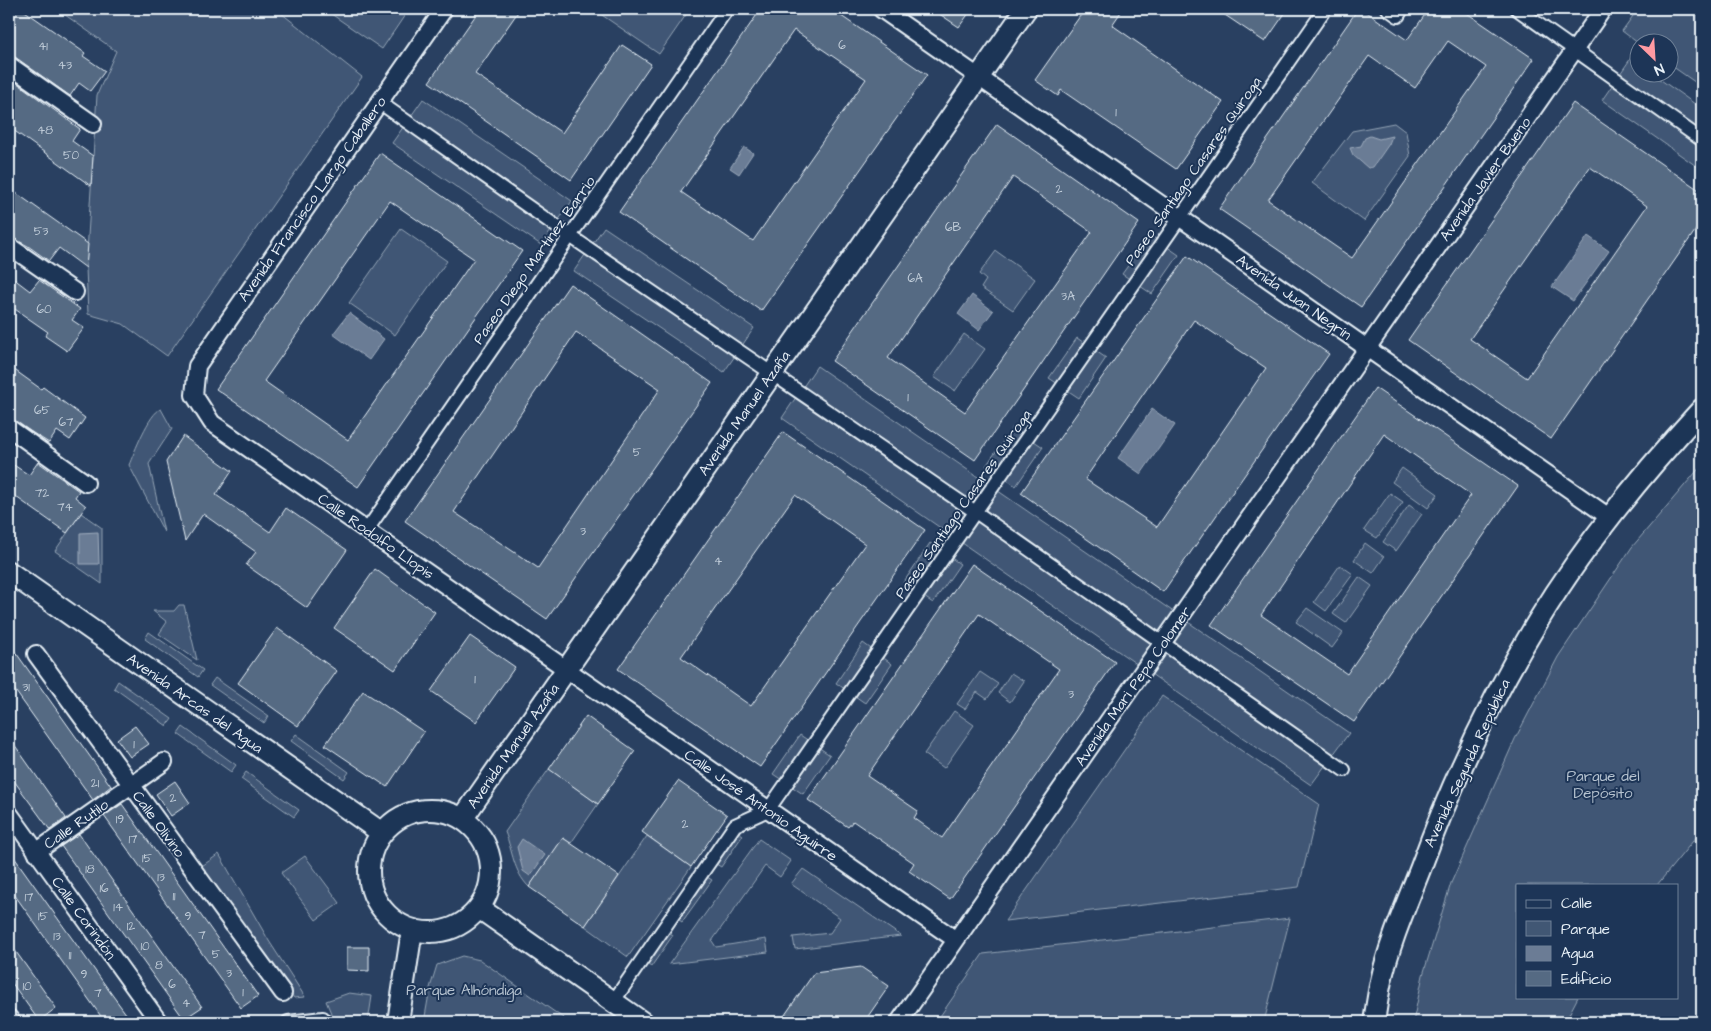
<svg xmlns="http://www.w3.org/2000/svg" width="1711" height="1031" font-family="'Architects Daughter',sans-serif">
	<rect width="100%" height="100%" fill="#294061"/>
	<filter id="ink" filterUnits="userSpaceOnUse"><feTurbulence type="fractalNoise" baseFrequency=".02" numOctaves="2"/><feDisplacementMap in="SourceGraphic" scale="10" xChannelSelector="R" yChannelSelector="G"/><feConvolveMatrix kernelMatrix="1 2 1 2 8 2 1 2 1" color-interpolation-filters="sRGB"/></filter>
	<g filter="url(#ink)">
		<path fill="#415774" stroke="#94a4b6" d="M 64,9 L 276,9 L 362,77 L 167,356 L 123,324 L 88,314 L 86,268 L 97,95 L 116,51 L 61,12 Z
			M 324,9 L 409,9 L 382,49 Z
			M 593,9 L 690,9 L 659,54 Z
			M 1638,9 L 1702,9 L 1702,87 L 1669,64 L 1668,42 L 1638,43 L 1622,31 Z
			M 1631,58 L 1638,64 L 1638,72 L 1651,73 L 1702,109 L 1702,170 L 1602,100 Z
			M 423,99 L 572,201 L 541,245 L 392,143 Z
			M 1394,123 L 1406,132 L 1410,156 L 1364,221 L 1312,183 L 1352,131 Z
			M 604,227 L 754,328 L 724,372 L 574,271 Z
			M 401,229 L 447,261 L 395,335 L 349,303 Z
			M 1150,235 L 1179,255 L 1152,294 L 1122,274 Z
			M 996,251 L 1035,279 L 1013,310 L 981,288 L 986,280 L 979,274 Z
			M 964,334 L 985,349 L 955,391 L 934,377 Z
			M 1077,338 L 1106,358 L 1079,398 L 1049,378 Z
			M 817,366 L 1349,733 L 1311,785 L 782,418 Z
			M 161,409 L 172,429 L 149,464 L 164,532 L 129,465 C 134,453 149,413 161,409 Z
			M 1013,427 L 1043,447 L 1016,486 L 986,466 Z
			M 1702,465 L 1702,830 L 1657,885 L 1517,885 L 1517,997 L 1578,997 L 1565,1022 L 1413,1022 L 1423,975 L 1451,883 L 1515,739 L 1558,657 L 1632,547 Z
			M 1402,468 L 1438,494 L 1428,508 L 1392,482 Z
			M 1390,493 L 1403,502 L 1377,538 L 1364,530 Z
			M 1409,505 L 1422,514 L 1396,551 L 1383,542 Z
			M 81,513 L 102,528 L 102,584 L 55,551 Z
			M 930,543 L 960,564 L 933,603 L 903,583 Z
			M 1365,543 L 1384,557 L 1373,573 L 1354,560 Z
			M 1340,565 L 1353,574 L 1326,611 L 1314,602 Z
			M 1359,577 L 1372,586 L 1346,623 L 1333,614 Z
			M 179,605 L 184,605 L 197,660 L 159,634 L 167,622 L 153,611 L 174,611 Z
			M 1307,608 L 1343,633 L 1332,648 L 1296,622 Z
			M 149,632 L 203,670 L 198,677 L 145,639 Z
			M 863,643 L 892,664 L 865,703 L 836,683 Z
			M 980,672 L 998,684 L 987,699 L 977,692 L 965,709 L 957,704 Z
			M 1011,673 L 1024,681 L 1010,702 L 998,693 Z
			M 215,678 L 269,716 L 264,723 L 210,685 Z
			M 118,681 L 172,719 L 167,726 L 114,688 Z
			M 1162,696 L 1319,804 L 1299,887 L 1005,921 Z
			M 954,711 L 974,725 L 944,768 L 924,754 Z
			M 183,727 L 236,765 L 231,772 L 178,734 Z
			M 296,734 L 349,772 L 344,779 L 291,741 Z
			M 800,735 L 830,755 L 803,794 L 773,774 Z
			M 549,769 L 598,804 L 571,843 L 563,838 L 529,887 C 513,871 513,852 505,832 Z
			M 246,772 L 299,810 L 294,817 L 241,779 Z
			M 734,829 L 743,835 L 721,867 L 711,861 Z
			M 647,836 L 691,867 L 628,957 L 585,926 Z
			M 759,839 L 791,861 L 780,877 L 765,866 L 712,941 L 716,947 L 766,939 L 768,952 L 669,964 Z
			M 219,854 L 269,941 L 305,997 L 294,998 L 199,868 Z
			M 305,856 L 340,903 L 316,920 L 281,873 Z
			M 803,869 L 901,936 L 795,949 L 793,937 L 830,933 L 840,918 L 791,884 Z
			M 702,874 L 712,880 L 682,922 L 673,916 Z
			M 1290,918 L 1264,1022 L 936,1022 L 983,954 Z
			M 664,929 L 673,935 L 651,967 L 642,961 Z
			M 462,956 L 480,960 L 569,1022 L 424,1022 L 430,988 L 437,965 Z
			M 349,993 L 372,996 L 368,1022 L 331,1022 L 331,1013 L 326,1001 Z"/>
		<path fill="#6b7c95" stroke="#9dabbd" d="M 1370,136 L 1379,139 L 1392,136 L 1389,144 L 1373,167 L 1368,168 L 1353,155 L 1350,148 L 1361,146 L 1365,138 Z
			M 744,147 L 753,153 L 739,174 L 730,168 Z
			M 1588,236 L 1609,251 L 1573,301 L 1552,287 Z
			M 972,295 L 993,311 L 979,330 L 958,314 Z
			M 349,313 L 384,339 L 369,360 L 333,334 Z
			M 1152,409 L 1175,425 L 1141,474 L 1118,458 Z
			M 98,532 L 99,564 L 80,564 L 80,533 Z
			M 522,839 L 545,855 L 530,876 L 523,871 L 517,847 Z"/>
		<path fill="#556a83" stroke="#e8f1f8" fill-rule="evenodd" d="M 9,9 L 22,9 L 85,53 L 83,56 L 105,71 L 90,91 L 79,83 L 70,96 L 15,57 L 9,55 Z
			M 480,9 L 520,9 L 475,74 L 562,133 L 622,45 L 651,64 L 571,180 L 429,82 Z
			M 761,9 L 831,9 L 927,75 L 761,311 L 619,212 ZM 794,30 L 866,79 L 753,241 L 681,192 Z
			M 932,9 L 972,9 L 959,27 Z
			M 1085,9 L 1123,9 L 1112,25 L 1223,102 L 1176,169 L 1061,90 L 1058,96 L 1035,80 Z
			M 1216,9 L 1288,9 L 1265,42 Z
			M 1358,9 L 1362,9 L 1407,40 L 1429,9 L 1461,9 L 1534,59 L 1361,307 L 1219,209 ZM 1448,41 L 1486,67 L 1352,258 L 1268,200 L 1369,56 L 1415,88 Z
			M 9,77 L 80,129 L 72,141 L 93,156 L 91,186 L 9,127 Z
			M 1573,103 L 1702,192 L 1702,221 L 1551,439 L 1408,340 ZM 1590,167 L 1647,206 L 1527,378 L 1470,339 Z
			M 997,124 L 1139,223 L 975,460 L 832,361 ZM 1013,177 L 1092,232 L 965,412 L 888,358 Z
			M 380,153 L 522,251 L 358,487 L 216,389 ZM 390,201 L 474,259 L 348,440 L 264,381 Z
			M 9,188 L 88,244 L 86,268 L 59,248 L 49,261 L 28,246 L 9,236 Z
			M 1187,256 L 1329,354 L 1163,592 L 1021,493 ZM 1194,320 L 1266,368 L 1157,527 L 1085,479 Z
			M 9,275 L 30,291 L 39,280 L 80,309 L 72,320 L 84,328 L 67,351 L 45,336 L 48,332 L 9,305 Z
			M 570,284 L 712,383 L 547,619 L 405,521 ZM 576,332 L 660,389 L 538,568 L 454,512 Z
			M 9,366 L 41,389 L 43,387 L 85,418 L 70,440 L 57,431 L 49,443 L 9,418 Z
			M 1375,388 L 1518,486 L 1354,722 L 1211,625 ZM 1384,434 L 1471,495 L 1347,674 L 1261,615 Z
			M 783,432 L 925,530 L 760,767 L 618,669 ZM 795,495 L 865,544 L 751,706 L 681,657 Z
			M 183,436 L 232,471 L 216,495 L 270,532 L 286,508 L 347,550 L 307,608 L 246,565 L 256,552 L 203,514 L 185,541 L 166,462 Z
			M 9,462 L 29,475 L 38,462 L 79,491 L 75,497 L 86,506 L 67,533 L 9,492 Z
			M 972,564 L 1115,662 L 950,899 L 909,871 L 914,863 L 853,821 L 848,827 L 808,800 ZM 979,614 L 1059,669 L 942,838 L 914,818 L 918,811 L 867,776 Z
			M 375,569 L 435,612 L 395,670 L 334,628 Z
			M 277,628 L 337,671 L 298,726 L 238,683 Z
			M 470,636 L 515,667 L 476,722 L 431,691 Z
			M 9,643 L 111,786 L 93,800 L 9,682 Z
			M 363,691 L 424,732 L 387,787 L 325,745 Z
			M 586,716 L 635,751 L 598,804 L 549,769 Z
			M 135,726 L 149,744 L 130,757 L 117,739 Z
			M 9,737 L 66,818 L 50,830 L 9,774 Z
			M 175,781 L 190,803 L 171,816 L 156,794 Z
			M 678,781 L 727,815 L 691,867 L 642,832 Z
			M 122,804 L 258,996 L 241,1008 L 104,816 Z
			M 79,834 L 202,1007 L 184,1019 L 61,846 Z
			M 563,838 L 619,876 L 585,926 L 529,887 Z
			M 9,850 L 113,996 L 132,1022 L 105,1022 L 9,887 Z
			M 9,942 L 56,1008 L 39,1021 L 9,979 Z
			M 347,947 L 369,947 L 369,971 L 347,970 Z
			M 861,967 L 889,986 L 864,1022 L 780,1022 L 814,973 Z"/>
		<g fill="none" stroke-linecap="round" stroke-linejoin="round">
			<defs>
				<path id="pedestrian" d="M 1388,9 L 1398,16 L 1402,9
					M 1517,9 L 1702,140
					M 379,102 L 570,236 L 977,513 L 1344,770
					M 367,530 L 727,9
					M 613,1002 L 735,825 L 768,810 L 1325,9
					M 288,1022 L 323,1018"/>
				<path id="minor" d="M 444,9 L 197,366 L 194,395 L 212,423 L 956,940
					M 881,9 L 1609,517
					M 9,65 L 93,124
					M 9,246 L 75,292
					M 9,428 L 86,483
					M 36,654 L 283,993
					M 9,813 L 159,1022
					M 36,852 L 164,762
					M 9,1018 L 12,1022
					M 899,1022 L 1603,9"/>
				<path id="tertiary" d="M 9,572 L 382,833
					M369 871a61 61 0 1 1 122 0a61 61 0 1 1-122 0Z
					M 463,818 L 1026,9
					M 479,908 L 642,1022
					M 398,1022 L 412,930
					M 1374,1022 C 1376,1009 1378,995 1381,981 C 1389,944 1407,903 1421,867 C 1452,782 1491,699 1538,621 C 1584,545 1642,474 1702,409"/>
			</defs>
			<use href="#pedestrian" stroke="#e8f1f8" stroke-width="16"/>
			<use href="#minor" stroke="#e8f1f8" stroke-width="20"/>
			<use href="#tertiary" stroke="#e8f1f8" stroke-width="24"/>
			<use href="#pedestrian" stroke="#1d3557" stroke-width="12"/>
			<use href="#minor" stroke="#1d3557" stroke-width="16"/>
			<use href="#tertiary" stroke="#1d3557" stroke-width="20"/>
		</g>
	</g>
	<g text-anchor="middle" stroke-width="4" stroke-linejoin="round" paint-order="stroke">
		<g font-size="12" fill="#c3cfdb">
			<text x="842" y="49">6</text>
			<text x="43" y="50">41</text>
			<text x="65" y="69">43</text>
			<text x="1116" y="116">1</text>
			<text x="45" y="134">48</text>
			<text x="71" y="159">50</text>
			<text x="1059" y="193">2</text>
			<text x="953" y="231">6B</text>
			<text x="41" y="235">53</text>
			<text x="915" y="282">6A</text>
			<text x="1068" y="300">3A</text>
			<text x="44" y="313">60</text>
			<text x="908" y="401">1</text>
			<text x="42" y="414">65</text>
			<text x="66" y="426">67</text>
			<text x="637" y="456">5</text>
			<text x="42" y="497">72</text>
			<text x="65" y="511">74</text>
			<text x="583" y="535">3</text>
			<text x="718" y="565">4</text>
			<text x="475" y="683">1</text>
			<text x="26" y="691">31</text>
			<text x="1071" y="698">3</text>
			<text x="134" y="748">1</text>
			<text x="95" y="787">21</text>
			<text x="173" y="802">2</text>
			<text x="120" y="823">19</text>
			<text x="685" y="828">2</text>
			<text x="133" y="843">17</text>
			<text x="147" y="862">15</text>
			<text x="90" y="873">18</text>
			<text x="161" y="881">13</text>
			<text x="104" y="892">16</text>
			<text x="174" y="900">11</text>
			<text x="29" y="901">17</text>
			<text x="118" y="911">14</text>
			<text x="43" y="920">15</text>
			<text x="188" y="920">9</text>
			<text x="131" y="930">12</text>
			<text x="202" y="939">7</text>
			<text x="57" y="940">13</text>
			<text x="145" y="950">10</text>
			<text x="216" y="958">5</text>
			<text x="70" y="959">11</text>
			<text x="159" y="969">8</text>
			<text x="229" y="977">3</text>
			<text x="84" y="978">9</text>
			<text x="172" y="988">6</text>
			<text x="27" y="990">10</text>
			<text x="243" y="996">1</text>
			<text x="98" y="997">7</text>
			<text x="186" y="1007">4</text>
		</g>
		<g font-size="15" fill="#e8f1f8" stroke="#1d3557">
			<text transform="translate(1193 171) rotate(-55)" y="5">Paseo Santiago Casares Quiroga</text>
			<text transform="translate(1485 179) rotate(-55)" y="5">Avenida Javier Bueno</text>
			<text transform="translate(312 199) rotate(-55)" y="5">Avenida Francisco Largo Caballero</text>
			<text transform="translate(534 260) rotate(-55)" y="5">Paseo Diego Martínez Barrio</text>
			<text transform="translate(1294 297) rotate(35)" y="5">Avenida Juan Negrín</text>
			<text transform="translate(744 413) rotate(-55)" y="5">Avenida Manuel Azaña</text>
			<text transform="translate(963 504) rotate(-55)" y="5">Paseo Santiago Casares Quiroga</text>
			<text transform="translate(376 536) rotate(35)" y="5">Calle Rodolfo Llopis</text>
			<text transform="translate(1133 686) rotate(-55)" y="5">Avenida Mari Pepa Colomer</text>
			<text transform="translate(195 703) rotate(35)" y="5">Avenida Arcas del Agua</text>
			<text transform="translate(513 746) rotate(-55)" y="5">Avenida Manuel Azaña</text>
			<text transform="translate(1467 763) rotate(-65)" y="5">Avenida Segunda República</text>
			<text transform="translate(761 805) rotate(35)" y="5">Calle José Antonio Aguirre</text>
			<text transform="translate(76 824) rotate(-35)" y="5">Calle Rutilo</text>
			<text transform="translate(159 824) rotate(54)" y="5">Calle Olivino</text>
			<text transform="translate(84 918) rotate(54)" y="5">Calle Corindón</text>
		</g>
		<g font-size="15" fill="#b6c3d0" stroke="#1d3557">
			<text x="1603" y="781">Parque del<tspan x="1603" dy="17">Depósito</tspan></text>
			<text x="464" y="995">Parque Alhóndiga</text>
		</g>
	</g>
	<rect width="1711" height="1031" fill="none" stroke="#1d3557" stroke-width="30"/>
	<rect x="15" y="15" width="1681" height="1001" fill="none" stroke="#e8f1f8" stroke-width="2" filter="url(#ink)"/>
	<rect x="1516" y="884" width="162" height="115" fill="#1d3557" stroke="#6e8097"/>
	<rect x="1526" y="900" width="25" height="8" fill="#1d3557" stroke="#6e8097"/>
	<text x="1561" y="908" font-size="15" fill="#e8f1f8">Calle</text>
	<rect x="1526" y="921" width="25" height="15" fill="#415774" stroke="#6e8097"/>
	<text x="1561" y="934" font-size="15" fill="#e8f1f8">Parque</text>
	<rect x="1526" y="946" width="25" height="15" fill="#6b7c95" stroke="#6e8097"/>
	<text x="1561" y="958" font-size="15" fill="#e8f1f8">Agua</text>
	<rect x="1526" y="971" width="25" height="15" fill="#556a83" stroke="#6e8097"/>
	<text x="1561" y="984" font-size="15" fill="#e8f1f8">Edificio</text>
	<g transform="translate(1654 58) rotate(155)"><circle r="24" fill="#1d3557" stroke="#6e8097"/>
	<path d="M0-4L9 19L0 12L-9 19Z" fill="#ff9aa2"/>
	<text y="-8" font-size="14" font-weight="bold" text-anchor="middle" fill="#e8f1f8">N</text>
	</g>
</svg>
